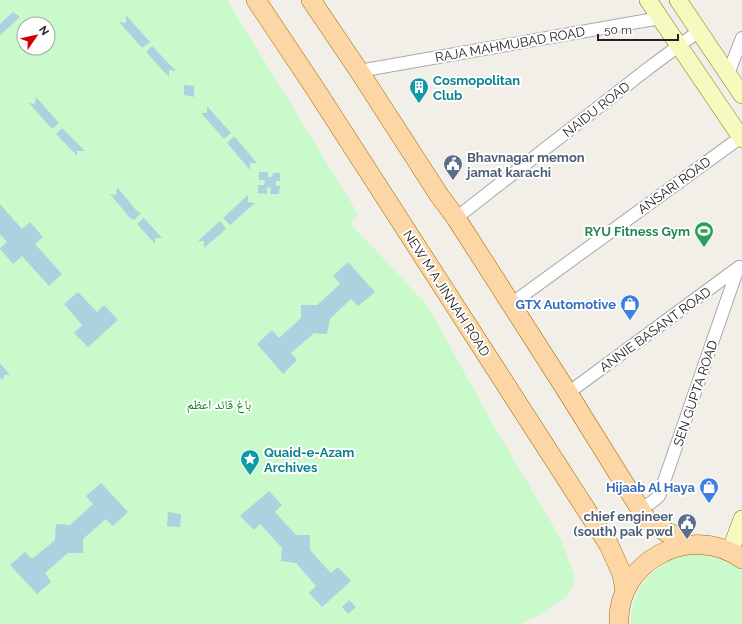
<svg xmlns="http://www.w3.org/2000/svg" width="742" height="624" font-family="Raleway,'Noto Naskh Arabic',sans-serif">
	<rect width="100%" height="100%" fill="#f2efe9"/>
	<path fill="#c8facc" fill-rule="evenodd" d="M 0,0 L 227,0 L 358,214 L 350,223 L 427,305 L 499,435 L 561,539 L 574,575 L 573,585 L 565,597 L 540,615 L 520,624 L 0,624 ZM 24,24 L 48,24 L 48,48 L 24,48 Z
		M 701,554 C 717,557 729,561 742,571 L 742,624 L 631,624 C 630,591 652,565 683,556 C 688,554 695,555 701,554 Z"/>
	<path fill="#aad3df" d="M 13,12 L 20,17 L 0,35 L 0,24 Z
		M 126,15 L 150,42 L 142,48 L 119,22 L 126,23 Z
		M 152,46 L 176,71 L 169,70 L 169,77 L 146,52 Z
		M 184,85 L 194,86 L 194,97 L 184,95 Z
		M 36,97 L 59,123 L 52,129 L 29,103 L 35,104 Z
		M 207,106 L 231,133 L 224,139 L 201,113 L 207,113 Z
		M 62,128 L 85,151 L 77,151 L 77,156 L 56,134 Z
		M 234,136 L 257,163 L 250,163 L 250,170 L 227,143 Z
		M 259,172 L 268,172 L 268,177 L 272,177 L 273,173 L 280,173 L 280,181 L 276,181 L 275,185 L 280,186 L 279,194 L 270,194 L 271,188 L 267,187 L 267,194 L 258,193 L 258,185 L 264,185 L 265,180 L 259,180 Z
		M 117,187 L 137,211 L 141,213 L 134,220 L 129,217 L 110,194 L 116,195 Z
		M 248,195 L 248,202 L 255,203 L 230,225 L 223,218 Z
		M 0,204 L 22,229 L 30,222 L 43,237 L 35,244 L 62,274 L 49,286 L 22,256 L 13,264 L 0,249 L 0,248 L 7,242 L 0,234 Z
		M 144,218 L 162,238 L 155,238 L 155,244 L 137,224 Z
		M 220,221 L 226,229 L 204,248 L 204,241 L 198,241 Z
		M 348,262 L 375,292 L 358,306 L 351,299 L 330,319 L 327,334 L 314,333 L 291,353 L 297,360 L 283,374 L 257,344 L 272,330 L 279,338 L 301,318 L 301,305 L 317,305 L 340,284 L 333,276 Z
		M 78,292 L 97,312 L 104,305 L 118,320 L 88,347 L 74,333 L 82,325 L 64,304 Z
		M 0,363 L 10,375 L 4,375 L 3,381 L 0,377 Z
		M 101,483 L 128,512 L 113,526 L 106,519 L 83,539 L 83,553 L 68,553 L 45,573 L 51,582 L 37,594 L 10,565 L 25,552 L 32,559 L 55,540 L 56,524 L 70,525 L 93,504 L 86,496 Z
		M 269,491 L 282,505 L 275,512 L 296,535 L 310,535 L 310,550 L 331,573 L 338,567 L 351,581 L 322,607 L 309,593 L 316,586 L 296,563 L 281,561 L 282,548 L 260,524 L 254,530 L 240,516 Z
		M 168,512 L 181,514 L 180,527 L 167,526 Z
		M 349,600 L 356,607 L 348,614 L 342,607 Z"/>
	<g fill="none" stroke-linecap="round" stroke-linejoin="round">
		<defs>
			<path id="street" d="M 359,71 L 660,18
				M 728,74 L 742,38
				M 456,218 L 650,67 L 699,31
				M 511,304 L 741,137
				M 568,393 L 739,267
				M 640,509 L 652,502 L 659,496 L 738,268"/>
			<path id="secondary" d="M 648,0 L 742,139
				M 678,0 L 742,95
				M 730,552 L 742,519"/>
			<path id="primary" d="M 256,0 L 314,87 L 609,545 L 622,574 L 625,591
				M 311,0 L 359,71 L 439,195 L 456,218 L 568,393 L 647,520 L 666,532 L 677,536 L 684,545
				M 619,624 C 616,561 691,522 742,559"/>
		</defs>
		<use href="#street" stroke="#a9a9a9" stroke-width="14"/>
		<use href="#secondary" stroke="#707d05" stroke-width="18"/>
		<use href="#primary" stroke="#a06b00" stroke-width="20"/>
		<use href="#street" stroke="#fff" stroke-width="12"/>
		<use href="#secondary" stroke="#f7fabf" stroke-width="17"/>
		<use href="#primary" stroke="#fcd6a4" stroke-width="19"/>
	</g>
	<defs>
		<symbol id="building-pin" viewBox="-11 -11 22 30"><path d="M0 17L-7.5 6A9.5 9.5 0 1 1 7.5 6Z" fill="#0f9aa8" stroke="#fff"/><path d="M-4-6H4V6H1V3H-1V6H-4ZM-2.5-4.3h1.7v1.8h-1.7ZM.8-4.3h1.7v1.8H.8ZM-2.5-1h1.7V.8h-1.7ZM.8-1h1.7V.8H.8Z" fill="#fff"/></symbol>
		<symbol id="civic-pin" viewBox="-11 -11 22 30"><path d="M0 17L-7.5 6A9.5 9.5 0 1 1 7.5 6Z" fill="#5c6f8a" stroke="#fff"/><path d="M-.6-6.5H3V-4.5H.6V-3L4-1V1h2V6H-6V1h2V-1L-.6-3ZM-1.2 2.5V6h2.4V2.5Z" fill="#fff"/></symbol>
		<symbol id="stadium-pin" viewBox="-11 -11 22 30"><path d="M0 17L-7.5 6A9.5 9.5 0 1 1 7.5 6Z" fill="#2e9e5b" stroke="#fff"/><path d="M0-5a6.5 5 0 1 0 0 10a6.5 5 0 1 0 0-10ZM-3.5-1.8h7v3.6h-7Z" fill="#fff"/></symbol>
		<symbol id="shop-pin" viewBox="-11 -11 22 30"><path d="M0 17L-7.5 6A9.5 9.5 0 1 1 7.5 6Z" fill="#3f7fe0" stroke="#fff"/><path d="M-5-2.5h2.3a2.7 3.5 0 0 1 5.4 0H5L5.5 6h-11ZM-1.5-2.5h3a1.5 2.3 0 0 0-3 0Z" fill="#fff"/></symbol>
		<symbol id="sight-pin" viewBox="-11 -11 22 30"><path d="M0 17L-7.5 6A9.5 9.5 0 1 1 7.5 6Z" fill="#0f9aa8" stroke="#fff"/><path d="M0-6L1.8-2.2L6-1.7L2.9 1.2L3.7 5.4L0 3.3L-3.7 5.4L-2.9 1.2L-6-1.7L-1.8-2.2Z" fill="#fff"/></symbol>
	</defs>
	<g fill-rule="evenodd">
		<use href="#building-pin" x="408" y="76" width="22" height="30"/>
		<use href="#civic-pin" x="442" y="153" width="22" height="30"/>
		<use href="#stadium-pin" x="693" y="220" width="22" height="30"/>
		<use href="#shop-pin" x="619" y="293" width="22" height="30"/>
		<use href="#sight-pin" x="239" y="448" width="22" height="30"/>
		<use href="#shop-pin" x="698" y="476" width="22" height="30"/>
		<use href="#civic-pin" x="676" y="512" width="22" height="30"/>
	</g>
	<g text-anchor="middle" stroke-width="4" stroke-linejoin="round" paint-order="stroke">
		<g font-size="13" fill="#222" stroke="#fff">
			<text transform="translate(510 44) rotate(-10)" y="5">RAJA MAHMUBAD ROAD</text>
			<text transform="translate(596 109) rotate(-38)" y="5">NAIDU ROAD</text>
			<text transform="translate(674 185) rotate(-36)" y="5">ANSARI ROAD</text>
			<text transform="translate(447 293) rotate(57)" y="5">NEW M A JINNAH ROAD</text>
			<text transform="translate(655 329) rotate(-36)" y="5">ANNIE BASANT ROAD</text>
			<text transform="translate(695 393) rotate(-71)" y="5">SEN GUPTA ROAD</text>
		</g>
		<g font-size="13" font-weight="bold" fill="#0d838f" stroke="#fff" text-anchor="start">
			<text x="433" y="85">Cosmopolitan<tspan x="433" dy="15">Club</tspan></text>
			<text x="264" y="457">Quaid-e-Azam<tspan x="264" dy="15">Archives</tspan></text>
		</g>
		<g font-size="13" font-weight="bold" fill="#4e5e75" stroke="#fff" text-anchor="start">
			<text x="467" y="162">Bhavnagar memon<tspan x="467" dy="15">jamat karachi</tspan></text>
			<text x="673" y="521" text-anchor="end">chief engineer<tspan x="673" dy="15">(south) pak pwd</tspan></text>
		</g>
		<g font-size="13" font-weight="bold" fill="#27864d" stroke="#fff" text-anchor="end">
			<text x="690" y="236">RYU Fitness Gym</text>
		</g>
		<g font-size="13" font-weight="bold" fill="#366cbe" stroke="#fff" text-anchor="end">
			<text x="616" y="309">GTX Automotive</text>
			<text x="695" y="492">Hijaab Al Haya</text>
		</g>
		<g font-size="13" fill="#0c8416" stroke="#fff">
			<text x="219" y="409">باغ قائد اعظم</text>
		</g>
	</g>
	<g transform="translate(36 36) rotate(56)"><circle r="19" fill="#ffffff" stroke="#a7a7a7"/>
	<path d="M0-3L7 15L0 10L-7 15Z" fill="#d40000"/>
	<text y="-6" font-size="11" font-weight="bold" text-anchor="middle" fill="#222222">N</text>
	</g>
	<path d="M598 34v6h80v-6" fill="none" stroke="#222222" stroke-width="2"/>
	<text x="604" y="34" font-size="12" fill="#222222" stroke="#ffffff" stroke-width="3" paint-order="stroke">50 m</text>
</svg>
